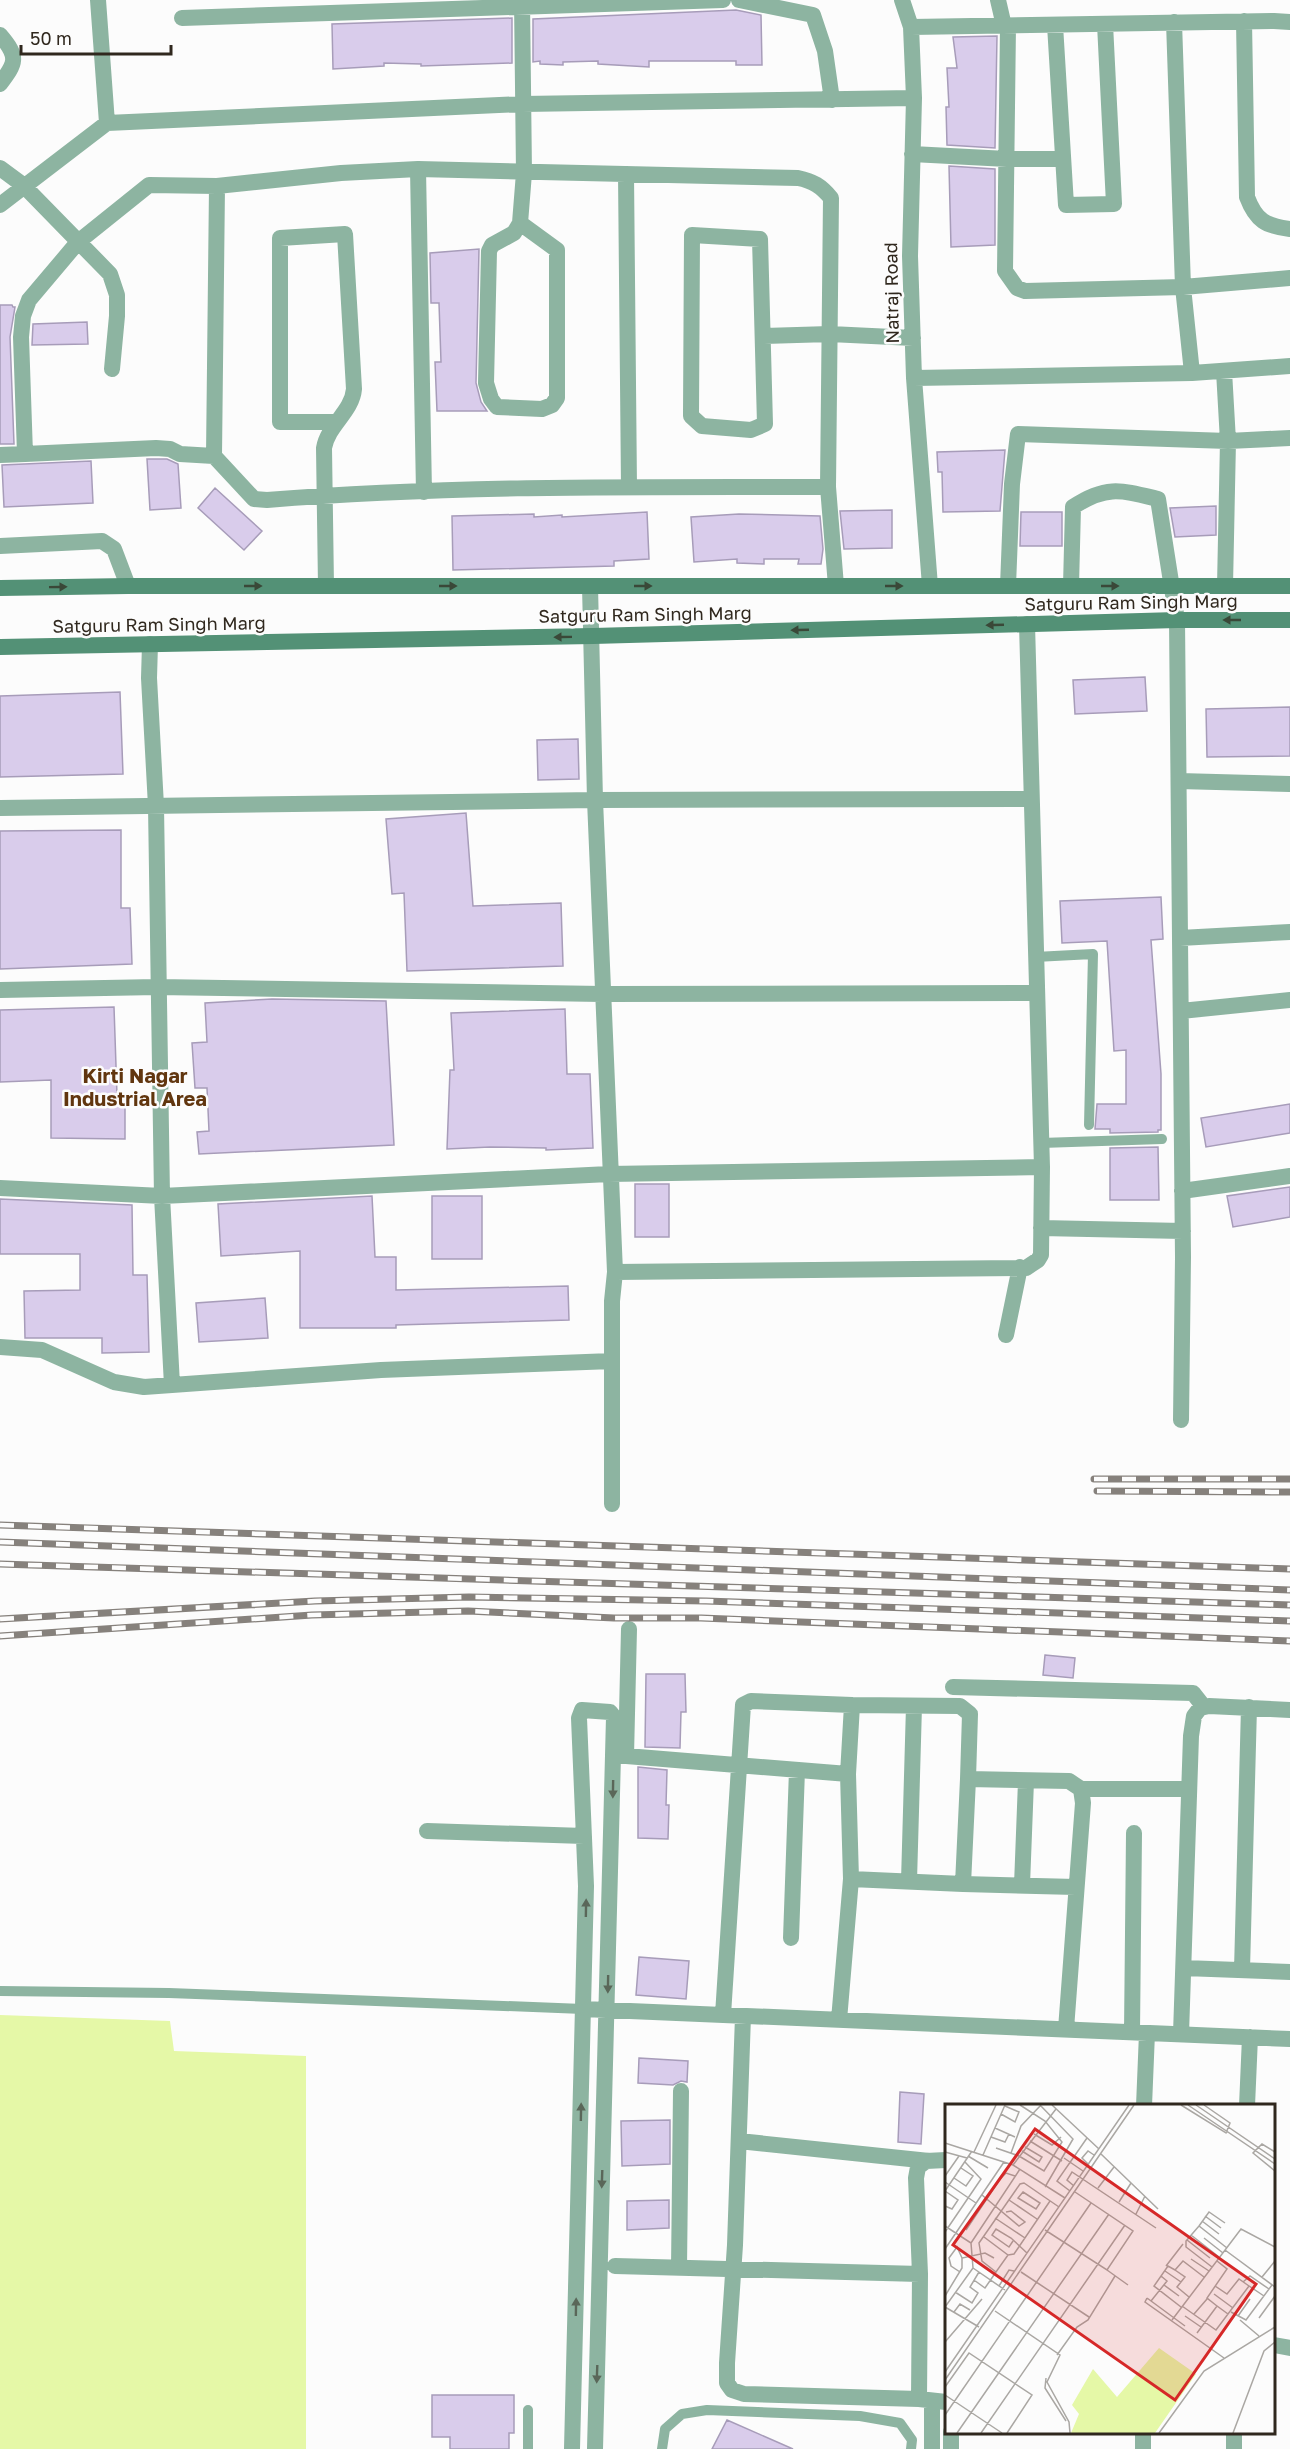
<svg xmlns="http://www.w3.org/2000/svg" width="1290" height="2449" font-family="'Golos Text',sans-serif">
	<rect width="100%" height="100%" fill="#fcfcfc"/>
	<path fill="#e5f8a7" d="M 0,2015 L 170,2021 L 174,2051 L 306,2056 L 306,2449 L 0,2449 Z"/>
	<path fill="#d9cceb" stroke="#a79cb9" stroke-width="1.5" d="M 736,10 L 761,15 L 762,65 L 736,65 L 736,61 L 649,61 L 649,67 L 598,64 L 598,61 L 563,62 L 563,65 L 540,64 L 540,61 L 533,62 L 533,19 Z
		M 512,18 L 512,63 L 421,66 L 421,64 L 384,63 L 384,66 L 333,69 L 332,24 Z
		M 997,36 L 995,148 L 947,145 L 946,107 L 949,107 L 947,68 L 957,68 L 953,37 Z
		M 949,166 L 995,169 L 995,245 L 951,247 Z
		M 479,249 L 476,383 L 481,402 L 487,411 L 437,411 L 435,362 L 441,362 L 439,303 L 431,303 L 430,253 Z
		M 0,305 L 12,305 L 13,307 L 15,307 L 10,337 L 14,444 L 0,444 Z
		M 87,322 L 88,344 L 32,345 L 33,324 Z
		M 1005,450 L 1000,511 L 943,512 L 942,472 L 938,472 L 937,452 Z
		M 147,459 L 167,459 L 178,464 L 181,508 L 150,510 Z
		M 91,461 L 93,503 L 4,507 L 2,465 Z
		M 215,488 L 262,531 L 244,550 L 198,508 Z
		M 1216,506 L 1216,535 L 1175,537 L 1170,508 Z
		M 892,510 L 892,548 L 844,549 L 840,511 Z
		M 647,512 L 649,559 L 614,561 L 614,566 L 453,570 L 452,516 L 534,514 L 534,517 L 562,515 L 562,517 Z
		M 1021,512 L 1062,512 L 1062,546 L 1020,546 Z
		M 739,514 L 820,516 L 823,549 L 821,564 L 798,564 L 799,559 L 764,559 L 764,564 L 737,563 L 737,559 L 694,562 L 691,517 Z
		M 1145,677 L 1147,711 L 1075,714 L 1073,680 Z
		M 120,692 L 123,774 L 0,777 L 0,696 Z
		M 1290,707 L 1290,756 L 1207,757 L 1206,709 Z
		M 578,739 L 579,779 L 538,780 L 537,740 Z
		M 466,813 L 473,906 L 561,903 L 563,966 L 407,971 L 404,893 L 392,894 L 386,819 Z
		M 121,830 L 121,908 L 130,908 L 132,964 L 0,969 L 0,831 Z
		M 1161,897 L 1163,939 L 1151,940 L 1161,1074 L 1161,1130 L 1158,1130 L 1158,1132 L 1110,1133 L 1110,1129 L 1095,1129 L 1097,1104 L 1126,1104 L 1126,1050 L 1114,1051 L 1107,941 L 1062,943 L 1060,901 Z
		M 272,999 L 386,1001 L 394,1145 L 199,1154 L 197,1132 L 209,1131 L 207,1088 L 195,1088 L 192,1043 L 207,1042 L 205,1003 Z
		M 114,1007 L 117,1095 L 125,1096 L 125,1139 L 51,1138 L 51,1080 L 0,1082 L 0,1010 Z
		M 565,1009 L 567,1074 L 590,1074 L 593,1148 L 546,1150 L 546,1148 L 490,1147 L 447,1149 L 450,1070 L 454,1070 L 451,1013 Z
		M 1290,1104 L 1290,1133 L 1206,1147 L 1201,1118 Z
		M 1158,1147 L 1159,1200 L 1110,1200 L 1110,1148 Z
		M 635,1184 L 669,1184 L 669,1237 L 635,1237 Z
		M 1290,1187 L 1290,1217 L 1233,1227 L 1227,1196 Z
		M 372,1196 L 375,1257 L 396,1257 L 396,1290 L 568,1286 L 569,1320 L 396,1325 L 396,1328 L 300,1328 L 300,1251 L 221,1256 L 218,1204 Z
		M 432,1196 L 482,1196 L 482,1259 L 432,1259 Z
		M 0,1199 L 132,1205 L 133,1275 L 147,1275 L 149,1352 L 102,1353 L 102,1338 L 25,1338 L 24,1291 L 80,1290 L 80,1254 L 0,1254 Z
		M 265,1298 L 268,1338 L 199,1342 L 196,1303 Z
		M 1045,1655 L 1075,1658 L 1073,1678 L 1043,1675 Z
		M 646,1674 L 685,1674 L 686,1712 L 681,1712 L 680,1748 L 645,1747 Z
		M 638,1767 L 667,1770 L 666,1805 L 669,1805 L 668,1839 L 638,1838 Z
		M 639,1957 L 689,1961 L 686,1999 L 636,1995 Z
		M 639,2058 L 688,2061 L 687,2082 L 681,2081 L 673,2085 L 638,2083 Z
		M 900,2092 L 924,2094 L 921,2144 L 898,2142 Z
		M 670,2120 L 670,2164 L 622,2166 L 621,2121 Z
		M 669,2200 L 669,2228 L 627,2230 L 627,2201 Z
		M 432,2395 L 514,2395 L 514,2433 L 509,2433 L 509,2449 L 450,2449 L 450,2437 L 432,2437 Z
		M 727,2420 L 793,2449 L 712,2449 Z"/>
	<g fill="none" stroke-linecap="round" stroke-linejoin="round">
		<path stroke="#8db4a1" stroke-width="10" d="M 1035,957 L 1093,954 L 1089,1125
			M 1041,1143 L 1162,1139
			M 0,1991 L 169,1993 L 583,2009
			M 528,2449 L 528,2410
			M 662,2449 L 665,2429 L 682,2414 L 707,2410 L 860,2416 L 900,2423 L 912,2440 L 911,2449"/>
		<path stroke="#8db4a1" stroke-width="16" d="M 739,0 L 813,15 L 825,51 L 832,100
			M 902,0 L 911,27 L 914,98 L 910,256 L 914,378 L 930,586
			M 998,0 L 1004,26
			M 182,18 L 723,0
			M 1244,21 L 1247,197 C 1256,221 1266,226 1290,229
			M 1174,22 L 1183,287 L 1192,373
			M 1008,25 L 1005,271 L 1017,288 L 1025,291 L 1183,287 L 1290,278
			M 1055,25 L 1066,205 L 1114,204 L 1105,24
			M 911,27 L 1274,21 L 1290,22
			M 0,35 C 19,57 16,63 0,84
			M 107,123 L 523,104 L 914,98
			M 912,154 L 1007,159 L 1063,159
			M 0,168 L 23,185 L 110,274 L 117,295 L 117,316 L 112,369
			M 418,169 L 424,492
			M 626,174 L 629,487
			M 217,186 L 214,456 L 254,499 L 267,500 C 453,485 641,487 828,487
			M 0,205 L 107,123 L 98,0
			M 520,223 L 557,250 L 557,398 L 552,405 L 542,409 L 497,407 L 491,399 L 486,383 L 489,251 L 492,245 L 514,233 L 520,223 L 524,173 L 522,0
			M 692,235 L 760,239 L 765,424 L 751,430 L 702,426 L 691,416 Z
			M 764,336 L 830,334 L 913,338
			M 1224,371 L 1228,441 L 1225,586
			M 914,378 L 1192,373 L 1290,366
			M 0,455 L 25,454
			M 214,456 L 180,454 L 170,449 L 156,448 L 25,454 L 21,337 L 23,316 L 29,300 L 78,242 L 149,185 L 217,186 L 341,173 L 418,169 L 798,178 C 813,181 821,186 831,198 L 828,487 L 836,586
			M 0,546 L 102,541 L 114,549 L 128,586
			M 326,586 L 324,448 C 328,425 352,412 354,389 L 345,234 L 280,238 L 280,422 L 337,422
			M 590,586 L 595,800 L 615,1272 L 1026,1268 L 1038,1260 L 1041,1255 L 1042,1167 L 1027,624
			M 1008,586 L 1012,484 L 1018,434 L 1228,441 L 1290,438
			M 1071,586 L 1073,507 C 1106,485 1121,490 1158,499 L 1177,620 L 1183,1257 L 1181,1420
			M 150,644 L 149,678 L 156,806 L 162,1196 L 172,1385
			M 1179,781 L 1290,784
			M 0,808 L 595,800 L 1030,799
			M 1180,938 L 1290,932
			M 0,990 L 157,987 L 602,994 L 1036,993
			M 1181,1011 L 1290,1000
			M 0,1188 L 162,1196 L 609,1174 L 1042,1167
			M 1182,1191 L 1290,1176
			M 1041,1228 L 1183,1231
			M 1006,1335 L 1020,1267
			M 0,1347 L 42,1350 L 114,1382 L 144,1387 L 381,1370 L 612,1361
			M 612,1504 L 612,1301 L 615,1272
			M 953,1687 L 1193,1693 L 1204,1707
			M 614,1755 L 848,1774 L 852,1705
			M 626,1756 L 629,1629
			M 848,1774 L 851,1879
			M 1081,1789 L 1189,1789
			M 427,1831 L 584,1836
			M 909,1881 L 914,1706
			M 963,1884 L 1076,1887
			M 1022,1885 L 1026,1781
			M 791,1938 L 797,1770
			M 1184,1968 L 1290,1972
			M 1242,1970 L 1249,1707
			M 583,2009 L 1290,2039
			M 723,2015 L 743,1705 L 751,1701 L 852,1705 L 960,1706 L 970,1714 L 968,1779 L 1069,1781 L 1081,1789 L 1083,1803 L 1066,2029
			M 743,2016 L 735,2245 L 727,2363 L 727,2383 L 732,2390 L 744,2394 L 919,2399 L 946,2402
			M 839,2020 L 851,1879 L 963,1884 L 968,1779
			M 1132,2032 L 1134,1833
			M 1181,2034 L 1191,1736 L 1194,1716 L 1200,1708 L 1209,1706 L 1290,1710
			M 1144,2106 L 1147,2033
			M 1247,2106 L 1250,2037
			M 739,2141 L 929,2161
			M 615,2266 L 920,2274 L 919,2399
			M 679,2268 L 681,2091
			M 920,2274 L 916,2178 L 918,2167 L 926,2161 L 946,2160
			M 1274,2345 L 1290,2348
			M 951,2432 L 951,2449
			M 1143,2432 L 1143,2449
			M 572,2449 L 586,1886 L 579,1718 L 582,1710 L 610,1712 L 614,1717 L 595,2449
			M 932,2449 L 932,2401
			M 1234,2449 L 1234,2432"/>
		<path stroke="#539176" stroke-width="16" d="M 0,588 L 128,586 L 1290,586
			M 0,647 L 593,636 L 1177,620 L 1290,620"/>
		<defs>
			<path id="rail" d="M 1094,1479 L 1290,1479
				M 1097,1491 L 1290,1492
				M 0,1525 L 1290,1569
				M 0,1542 L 1290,1590
				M 0,1564 L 1290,1605
				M 0,1619 L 315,1601 L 469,1597 L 706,1601 L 1290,1621
				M 0,1636 L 312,1615 L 468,1611 L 614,1618 L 701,1618 L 1290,1641"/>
		</defs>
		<use href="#rail" stroke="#86817c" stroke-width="7"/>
		<use href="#rail" stroke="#fcfcfc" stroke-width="4.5" stroke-dasharray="14" stroke-linecap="butt"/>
	</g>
	<defs><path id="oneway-solid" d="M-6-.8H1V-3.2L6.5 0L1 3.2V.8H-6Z" transform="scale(1.5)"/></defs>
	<g fill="#3a4838">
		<use href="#oneway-solid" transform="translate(253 586)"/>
		<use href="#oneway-solid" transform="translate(448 586)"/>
		<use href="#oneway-solid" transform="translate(643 586)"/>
		<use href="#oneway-solid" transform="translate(894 586)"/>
		<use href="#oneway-solid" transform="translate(1110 586)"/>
		<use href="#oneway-solid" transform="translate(58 587) rotate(-1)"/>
		<use href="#oneway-solid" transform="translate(1232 620) rotate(-180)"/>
		<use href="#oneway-solid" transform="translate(995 625) rotate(178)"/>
		<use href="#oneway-solid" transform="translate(800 630) rotate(178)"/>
		<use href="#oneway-solid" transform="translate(563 637) rotate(179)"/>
	</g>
	<g fill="#5a6759">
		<use href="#oneway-solid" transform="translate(613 1789) rotate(91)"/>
		<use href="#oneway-solid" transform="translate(586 1908) rotate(-89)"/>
		<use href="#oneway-solid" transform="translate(608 1984) rotate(91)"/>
		<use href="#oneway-solid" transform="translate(581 2112) rotate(-89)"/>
		<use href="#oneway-solid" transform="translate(602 2179) rotate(92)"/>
		<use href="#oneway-solid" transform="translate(576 2307) rotate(-89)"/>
		<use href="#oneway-solid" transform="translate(597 2374) rotate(92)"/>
	</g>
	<g text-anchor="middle" stroke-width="5" stroke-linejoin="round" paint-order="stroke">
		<g font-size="18" fill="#30281e" stroke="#fcfcfc">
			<text transform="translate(892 293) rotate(-91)" y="6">Natraj Road</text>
			<text transform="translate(1131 603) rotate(-1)" y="6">Satguru Ram Singh Marg</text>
			<text transform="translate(645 615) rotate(-1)" y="6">Satguru Ram Singh Marg</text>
			<text transform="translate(159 625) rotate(-1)" y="6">Satguru Ram Singh Marg</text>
		</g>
		<g font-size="20" font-weight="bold" fill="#61360f" stroke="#fcfcfc">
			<text x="135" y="1083">Kirti Nagar<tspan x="135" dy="23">Industrial Area</tspan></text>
		</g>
	</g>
	<g transform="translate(945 2104)">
		<rect width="330" height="330" fill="#fcfcfc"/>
		<path d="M 214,244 L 251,270 L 210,329 L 126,329 L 134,310 L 127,301 L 148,265 L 172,293 Z" fill="#e5f8a7"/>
		<path fill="none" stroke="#aaa7a3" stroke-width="1.5" d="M 95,1 L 128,35 L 100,83M 107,1 L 154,45M 236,1 L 281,29 L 285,19 L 259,1M 243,1 L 330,60M 251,1 L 330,55M 56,10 L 70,18 L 74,8 L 60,2M 50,24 L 70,33M 89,30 L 107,41 L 116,33M 46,33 L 60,38 L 64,30M 85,37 L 117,57M 0,39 L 68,61 L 120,94M 51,44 L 74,52M 77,47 L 94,58 L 97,53 L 80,43M 0,48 L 22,54M 29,48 L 51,1M 330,48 L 317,40 L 308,49 L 330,67M 66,49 L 76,22 L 96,1M 156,50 L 213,105M 38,51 L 60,1M 23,52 L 43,64M 74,52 L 99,67 L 117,38 L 100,17 L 75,1M 119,54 L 138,67M 68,61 L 111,5M 144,61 L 137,54 L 143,47 L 149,51M 0,72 L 14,52M 9,74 L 21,82 L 28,72 L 16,64M 0,78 L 31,99M 129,82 L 122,76 L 127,68 L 211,124M 153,84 L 169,63M 0,87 L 27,47M 125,87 L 112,77 L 142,34M 78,88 L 95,99 L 91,105 L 73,94 ZM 37,91 L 74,122 L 80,118 L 66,107 L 61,108M 64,96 L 92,115M 174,98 L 186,79M 0,102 L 7,105 L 13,96 L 0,87M 191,110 L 200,92M 260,112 L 276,124M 50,114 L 80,134M 257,117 L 274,130M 0,122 L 26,139 L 28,164 L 0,203M 254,122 L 264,108 L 280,119M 21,126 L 55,75 L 61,69 L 70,72M 100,126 L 162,166 L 188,127 L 130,88M 0,128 L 36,75 L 20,58M 246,131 L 274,153M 39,133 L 63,151 L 69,150 L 105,97M 259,134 L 278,149M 242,136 L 265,154M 68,137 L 64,143 L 47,131 L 51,125 L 66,134 L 82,149M 26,139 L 75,65M 0,145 L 59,58M 280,146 L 330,183M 63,151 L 51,168 L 37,157 L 34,139 L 75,80 L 79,79 L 114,103M 246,155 L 264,167M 272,157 L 282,165 L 262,194 L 272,202M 221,162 L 238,140M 267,163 L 241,143 L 241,137 L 254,122 L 282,144M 28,164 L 60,186M 162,166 L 183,181M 230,166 L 240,173 L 232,183 L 244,193M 220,167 L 236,178M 15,168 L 6,162 L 4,154 L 12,143 L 17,154M 76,168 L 144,213M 317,173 L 330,157M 29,176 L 40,184 L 51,168M 298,178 L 305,172 L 324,185M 219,181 L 234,192M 54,182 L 64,166 L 69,167M 270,182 L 282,190 L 294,175 L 304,182M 10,188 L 27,199 L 33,189 L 25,183 L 34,168M 269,190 L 288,204M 0,192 L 17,164 L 17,154 L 40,149 L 49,154M 202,194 L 200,198 L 279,254M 202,194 L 240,222M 206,197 L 222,177 L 216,172M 237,202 L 271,226 L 304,182 L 319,192M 0,203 L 34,223M 236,203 L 209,182 L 223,162 L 230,166 L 238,157 L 259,173M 50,207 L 115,251 L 102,278 L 124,318 L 125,329M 9,208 L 15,200 L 25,206M 286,208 L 301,216 L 327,181M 249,210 L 262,195M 240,212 L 256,223M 293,212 L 305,195M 314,214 L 330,192M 227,216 L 296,125 L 330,143M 295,216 L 314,232M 252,229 L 272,202 L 283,210M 0,238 L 37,195M 112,251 L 132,223 L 143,216 L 170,172M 0,268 L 184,1M 101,274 L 100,284 L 121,317M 0,276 L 189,1M 0,283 L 24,249 L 87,291 L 62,329M 0,291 L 57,329M 0,311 L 146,99M 12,329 L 164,110M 36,329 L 180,121M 214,329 L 259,267 L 330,223M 288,329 L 319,247 L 330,238"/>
		<path fill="#d62828" fill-opacity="0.15" stroke="#d62828" stroke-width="3" d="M 90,25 L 311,180 L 230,296 L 8,141 Z"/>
		<rect width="330" height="330" fill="none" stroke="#30281e" stroke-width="3"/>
	</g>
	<path d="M21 45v9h150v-9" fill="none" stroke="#30281e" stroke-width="3"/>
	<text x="30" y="45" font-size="18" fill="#30281e" stroke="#fcfcfc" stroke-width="4.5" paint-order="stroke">50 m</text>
</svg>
